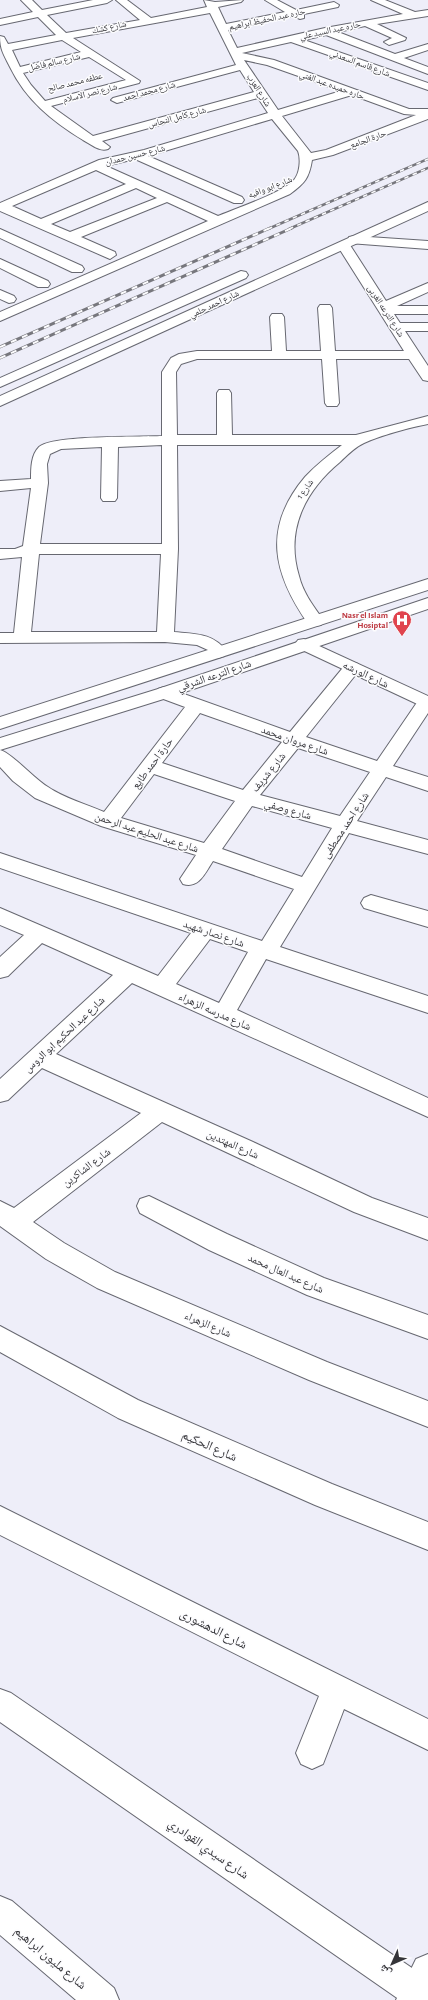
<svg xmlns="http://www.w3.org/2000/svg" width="428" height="2000" font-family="'Alegreya Sans','Noto Naskh Arabic',sans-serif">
	<rect width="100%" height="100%" fill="#eeeef9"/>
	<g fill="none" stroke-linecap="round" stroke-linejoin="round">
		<defs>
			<path id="minor" d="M 21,0 L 32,0 L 42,10 L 93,0 L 112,0 L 107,3 L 47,15 L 66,33 L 140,20 L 116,0 L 127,0 L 151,18 L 207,7 L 204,0 L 215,2 L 243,0 L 241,2 L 218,7 L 226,24 L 285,12 L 265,0 L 277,0 L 296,10 L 334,2 L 339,5 L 338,7 L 304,14 L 304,18 L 300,19 L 293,16 L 228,30 L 237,48 L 325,28 L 403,14 L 371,0 L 385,0 L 415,12 L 428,10 L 428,16 L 377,24 L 406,38 L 405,40 L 389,45 L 384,42 L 392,38 L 365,26 L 338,32 L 395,54 L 428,44 L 428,50 L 404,58 L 428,67 L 428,74 L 326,35 L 304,40 L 428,83 L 428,90 L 291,42 L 242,53 L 274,60 L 409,109 L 428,109 L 428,119 L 333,155 L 312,160 C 309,178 305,183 290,194 L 0,321 L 0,312 L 208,221 L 167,202 L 81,237 L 115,252 L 116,255 L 110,259 L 0,211 L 0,203 L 99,160 L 144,150 L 268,113 L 258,98 L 102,141 L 110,147 L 108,149 C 99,152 91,144 83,140 C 52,121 26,100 10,67 C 4,55 0,50 0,36 L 4,37 L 8,44 L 56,35 L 38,17 L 0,25 L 0,19 L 33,12 ZM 210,13 L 236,65 L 113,98 L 111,100 L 117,103 L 240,70 L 254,92 L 93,136 L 51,106 L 139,83 L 140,81 L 73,38 ZM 62,40 L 81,52 L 20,67 L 12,50 ZM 89,57 L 126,80 L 45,101 L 31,85 L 23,73 ZM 244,60 L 267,65 L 341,91 L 278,110 ZM 352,95 L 404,114 L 416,115 L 326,150 L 311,153 L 282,116 ZM 272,119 L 298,151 C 301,159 300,173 294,180 C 284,192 235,209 218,216 L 106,166 L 135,159 L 234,203 L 242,203 L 244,200 L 242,197 L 148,156 ZM 96,170 L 126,184 L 41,219 L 12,206 ZM 136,188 L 157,198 L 70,232 L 51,224 Z
				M 0,229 L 82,266 L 84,269 L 82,272 L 72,272 L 0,238 Z
				M 354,236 L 428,241 L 428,249 L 349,243 L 348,240 L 349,237 Z
				M 343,241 L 348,242 L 386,301 L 428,283 L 428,292 L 397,306 L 428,306 L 428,314 L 394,314 L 400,323 L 428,323 L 428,331 L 405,331 L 428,366 L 428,381 L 423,380 L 409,359 L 336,359 L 339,403 L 337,406 L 327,406 L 325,403 L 322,359 L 197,359 L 181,364 L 176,372 L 177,435 L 217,435 L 217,393 L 219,390 L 229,390 L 231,393 L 232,435 L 356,435 L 428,416 L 428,424 C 411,427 379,436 364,443 C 355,447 347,455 340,462 C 305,491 285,530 299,576 C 303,593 314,607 324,621 L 321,625 L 315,626 L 309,625 C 273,574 262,528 305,477 C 316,465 329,455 342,445 L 177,445 L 178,549 L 174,632 C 195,634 214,633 227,652 L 224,656 L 218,658 L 212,656 L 208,650 L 197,645 L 165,642 L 0,643 L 0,633 L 14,633 L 22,557 L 0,559 L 0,549 L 15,549 L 23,546 L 31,488 L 0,491 L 0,481 L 31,479 C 31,468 31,455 39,447 C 52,435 140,437 162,436 L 162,372 L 171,358 L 179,354 L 197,351 L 272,351 L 270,317 L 272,314 L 282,314 L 284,317 L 286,351 L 321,351 L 318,308 L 320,305 L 330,305 L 332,308 L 335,351 L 404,351 L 337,245 ZM 162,445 L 162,544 L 40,544 L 48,483 L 47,464 L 50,454 L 61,449 L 102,447 L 101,498 L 103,501 L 115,501 L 117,498 L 118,447 ZM 39,554 L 161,554 L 157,632 L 31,632 Z
				M 0,259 L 48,281 L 50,284 L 48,287 L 38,287 L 0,268 Z
				M 0,290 L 14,296 L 16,299 L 14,302 L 9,303 L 0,299 Z
				M 352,662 L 358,664 L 361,668 L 306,737 L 377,761 L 420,698 L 428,697 L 428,713 L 393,766 L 428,777 L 428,791 L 386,777 L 357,821 L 428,840 L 428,854 L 349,833 L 280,947 L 428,996 L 428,1013 L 266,959 L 237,1010 L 428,1098 L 428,1117 L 132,983 L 56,1054 L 253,1142 L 372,1198 L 428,1218 L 428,1240 L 354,1212 L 162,1122 L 33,1222 L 64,1243 L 115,1272 L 327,1362 L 428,1401 L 428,1427 L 309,1380 L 97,1288 L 46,1259 L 0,1226 L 0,1201 L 14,1208 L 141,1113 L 42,1068 L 8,1100 L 0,1102 L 0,1079 L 113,975 L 42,943 L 8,976 L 0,978 L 0,957 L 24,935 L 0,925 L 0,908 L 158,976 L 191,933 L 0,868 L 0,853 L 262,941 L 294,889 L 213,861 C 205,873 199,889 183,884 L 180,879 L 196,855 L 101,826 L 35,798 L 13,781 L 0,767 L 0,750 C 12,753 34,779 48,787 C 64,798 86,804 104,812 L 185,707 L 158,697 L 155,693 L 158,689 L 164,687 L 170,689 L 290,732 L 346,664 ZM 200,713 L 282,742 L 243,790 L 162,763 ZM 298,748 L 370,772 L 340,816 L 260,795 ZM 154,774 L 235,801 L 204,843 L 121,818 ZM 252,806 L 332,828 L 302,877 L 222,849 ZM 210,939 L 248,952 L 219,1003 L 176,984 Z
				M 371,895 L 428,911 L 428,927 L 364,908 L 361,903 L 364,898 Z
				M 149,1196 L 227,1234 L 324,1278 L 428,1315 L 428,1339 L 307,1295 L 209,1250 L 140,1213 L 137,1206 L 140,1199 Z
				M 0,1326 L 138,1400 L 332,1484 L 428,1522 L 428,1550 L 315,1505 L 118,1418 L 0,1352 Z
				M 0,1506 L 428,1719 L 428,1750 L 344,1709 L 323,1764 L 312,1769 L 301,1764 L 296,1753 L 319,1696 L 0,1535 Z
				M 0,1689 L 11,1693 L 428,1979 L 428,2000 L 400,2000 L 0,1722 Z
				M 0,1896 L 12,1901 L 114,1988 L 119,2000 L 76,2000 L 0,1935 Z"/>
			<path id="tertiary" d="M 304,639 L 428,696 L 428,709 L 298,648 L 295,644 L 298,640 Z
				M 428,1954 L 428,2000 L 396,2000 L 416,1959 Z"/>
			<path id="primary" d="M 428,202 L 428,211 L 0,406 L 0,396 Z
				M 241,271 L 246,272 L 248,275 L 246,278 L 0,387 L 0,378 Z
				M 428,579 L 428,590 L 0,729 L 0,717 Z
				M 428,598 L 428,609 L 170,697 L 0,750 L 0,738 L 158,689 Z"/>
		</defs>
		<use href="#minor" stroke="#676871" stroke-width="2"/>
		<use href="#tertiary" stroke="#676871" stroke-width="2"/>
		<use href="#primary" stroke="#676871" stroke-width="2"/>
		<use href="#minor" fill="#fff" fill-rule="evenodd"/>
		<use href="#tertiary" fill="#fff" fill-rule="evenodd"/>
		<use href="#primary" fill="#fff" fill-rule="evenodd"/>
		<defs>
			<path id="rail-far1" d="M 268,229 L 428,159
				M 289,229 L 428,168"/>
			<path id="rail" d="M 0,347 L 270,228
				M 0,358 L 292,228"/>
		</defs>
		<use href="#rail-far1" stroke="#77777d" stroke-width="2.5"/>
		<use href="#rail" stroke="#77777d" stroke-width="3"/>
		<use href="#rail-far1" stroke="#fcfcfe" stroke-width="1.5" stroke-dasharray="4.5" stroke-linecap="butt"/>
		<use href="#rail" stroke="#fcfcfe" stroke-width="2" stroke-dasharray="6" stroke-linecap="butt"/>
	</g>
	<defs>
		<symbol id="hospital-pin" viewBox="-11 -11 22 30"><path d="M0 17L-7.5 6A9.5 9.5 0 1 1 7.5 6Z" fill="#e0444e" stroke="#fcfcfe"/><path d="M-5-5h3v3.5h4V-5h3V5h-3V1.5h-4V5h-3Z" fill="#fff"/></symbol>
	</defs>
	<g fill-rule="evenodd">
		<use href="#hospital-pin" x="391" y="609" width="22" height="30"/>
	</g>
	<g text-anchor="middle" stroke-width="3" stroke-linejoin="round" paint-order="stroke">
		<g font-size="9" fill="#343438" stroke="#fcfcfe">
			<text transform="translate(267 19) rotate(-12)" y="3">حاره عبد الحفيظ ابراهيم</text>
			<text transform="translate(109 27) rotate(-12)" y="3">شارع كشك</text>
			<text transform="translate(330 30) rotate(-12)" y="3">حاره عيد السيد علي</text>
			<text transform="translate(54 62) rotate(-13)" y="3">شارع سالم فاضل</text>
			<text transform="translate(360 63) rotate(20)" y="3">شارع قاسم السعدني</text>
			<text transform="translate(75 82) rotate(-14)" y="3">عطفه محمد صالح</text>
			<text transform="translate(332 85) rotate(20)" y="3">حاره حميده عبد الغني</text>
			<text transform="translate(259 90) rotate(57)" y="3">شارع العزب</text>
			<text transform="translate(149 91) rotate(-15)" y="3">شارع محمد احمد</text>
			<text transform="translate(90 93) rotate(-14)" y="3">شارع نصر الاسلام</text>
			<text transform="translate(177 117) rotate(-15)" y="3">شارع كامل النحاس</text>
			<text transform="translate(368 139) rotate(-20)" y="3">حارة الجامع</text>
			<text transform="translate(135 155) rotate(-14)" y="3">شارع حسين حمدان</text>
			<text transform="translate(270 187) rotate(-21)" y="3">شارع ابو وافيه</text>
			<text transform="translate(214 304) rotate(-25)" y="3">شارع احمد حلمي</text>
			<text transform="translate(386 311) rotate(57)" y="3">شارع الترعه الغربى</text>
			<text transform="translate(305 489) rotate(-54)" y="3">شارع 1</text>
		</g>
		<g font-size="9" font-weight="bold" fill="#be3a42" stroke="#fcfcfe" text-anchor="end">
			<text x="388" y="618">Nasr el Islam<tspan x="388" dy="10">Hosiptal</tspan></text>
		</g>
		<g font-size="11" fill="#343438" stroke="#fcfcfe">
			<text transform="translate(366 674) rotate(25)" y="4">شارع الورشه</text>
			<text transform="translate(214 675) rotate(-19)" y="4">شارع الترعه الشرقي</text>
			<text transform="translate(295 740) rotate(19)" y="4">شارع مروان محمد</text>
			<text transform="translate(152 763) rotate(-53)" y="4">حارة احمد طايع</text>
			<text transform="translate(268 772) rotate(-51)" y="4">شارع شريف</text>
			<text transform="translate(288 809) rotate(16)" y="4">شارع وصفي</text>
			<text transform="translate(345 825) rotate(-57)" y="4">شارع احمد مصطفى</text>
			<text transform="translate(147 832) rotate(18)" y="4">شارع عبد الحليم عبد الرحمن</text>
			<text transform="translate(214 933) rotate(19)" y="4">شارع نصار شهيد</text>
			<text transform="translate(215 1011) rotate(24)" y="4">شارع مدرسه الزهراء</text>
			<text transform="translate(64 1034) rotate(-43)" y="4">شارع عبد الحكيم ابو الروس</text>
			<text transform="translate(233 1144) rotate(24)" y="4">شارع المهتدين</text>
			<text transform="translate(86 1167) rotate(-37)" y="4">شارع الشاكرين</text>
			<text transform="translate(286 1273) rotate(24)" y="4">شارع عبد العال محمد</text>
			<text transform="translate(208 1324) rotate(23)" y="4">شارع الزهراء</text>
		</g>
		<g font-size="13" fill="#343438" stroke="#fcfcfe">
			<text transform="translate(210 1445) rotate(24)" y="5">شارع الحكيم</text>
			<text transform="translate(214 1628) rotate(27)" y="5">شارع الدهشورى</text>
			<text transform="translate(209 1848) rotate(35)" y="5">شارع سيدي القوادري</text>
			<text transform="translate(51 1957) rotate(40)" y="5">شارع مليون ابراهيم</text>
		</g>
	</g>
	<g transform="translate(392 1964) rotate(225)" stroke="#fcfcfe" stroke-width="3" paint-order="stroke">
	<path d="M0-3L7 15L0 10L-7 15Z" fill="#343438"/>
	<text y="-6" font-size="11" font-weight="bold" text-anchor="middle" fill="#343438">ش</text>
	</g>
</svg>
